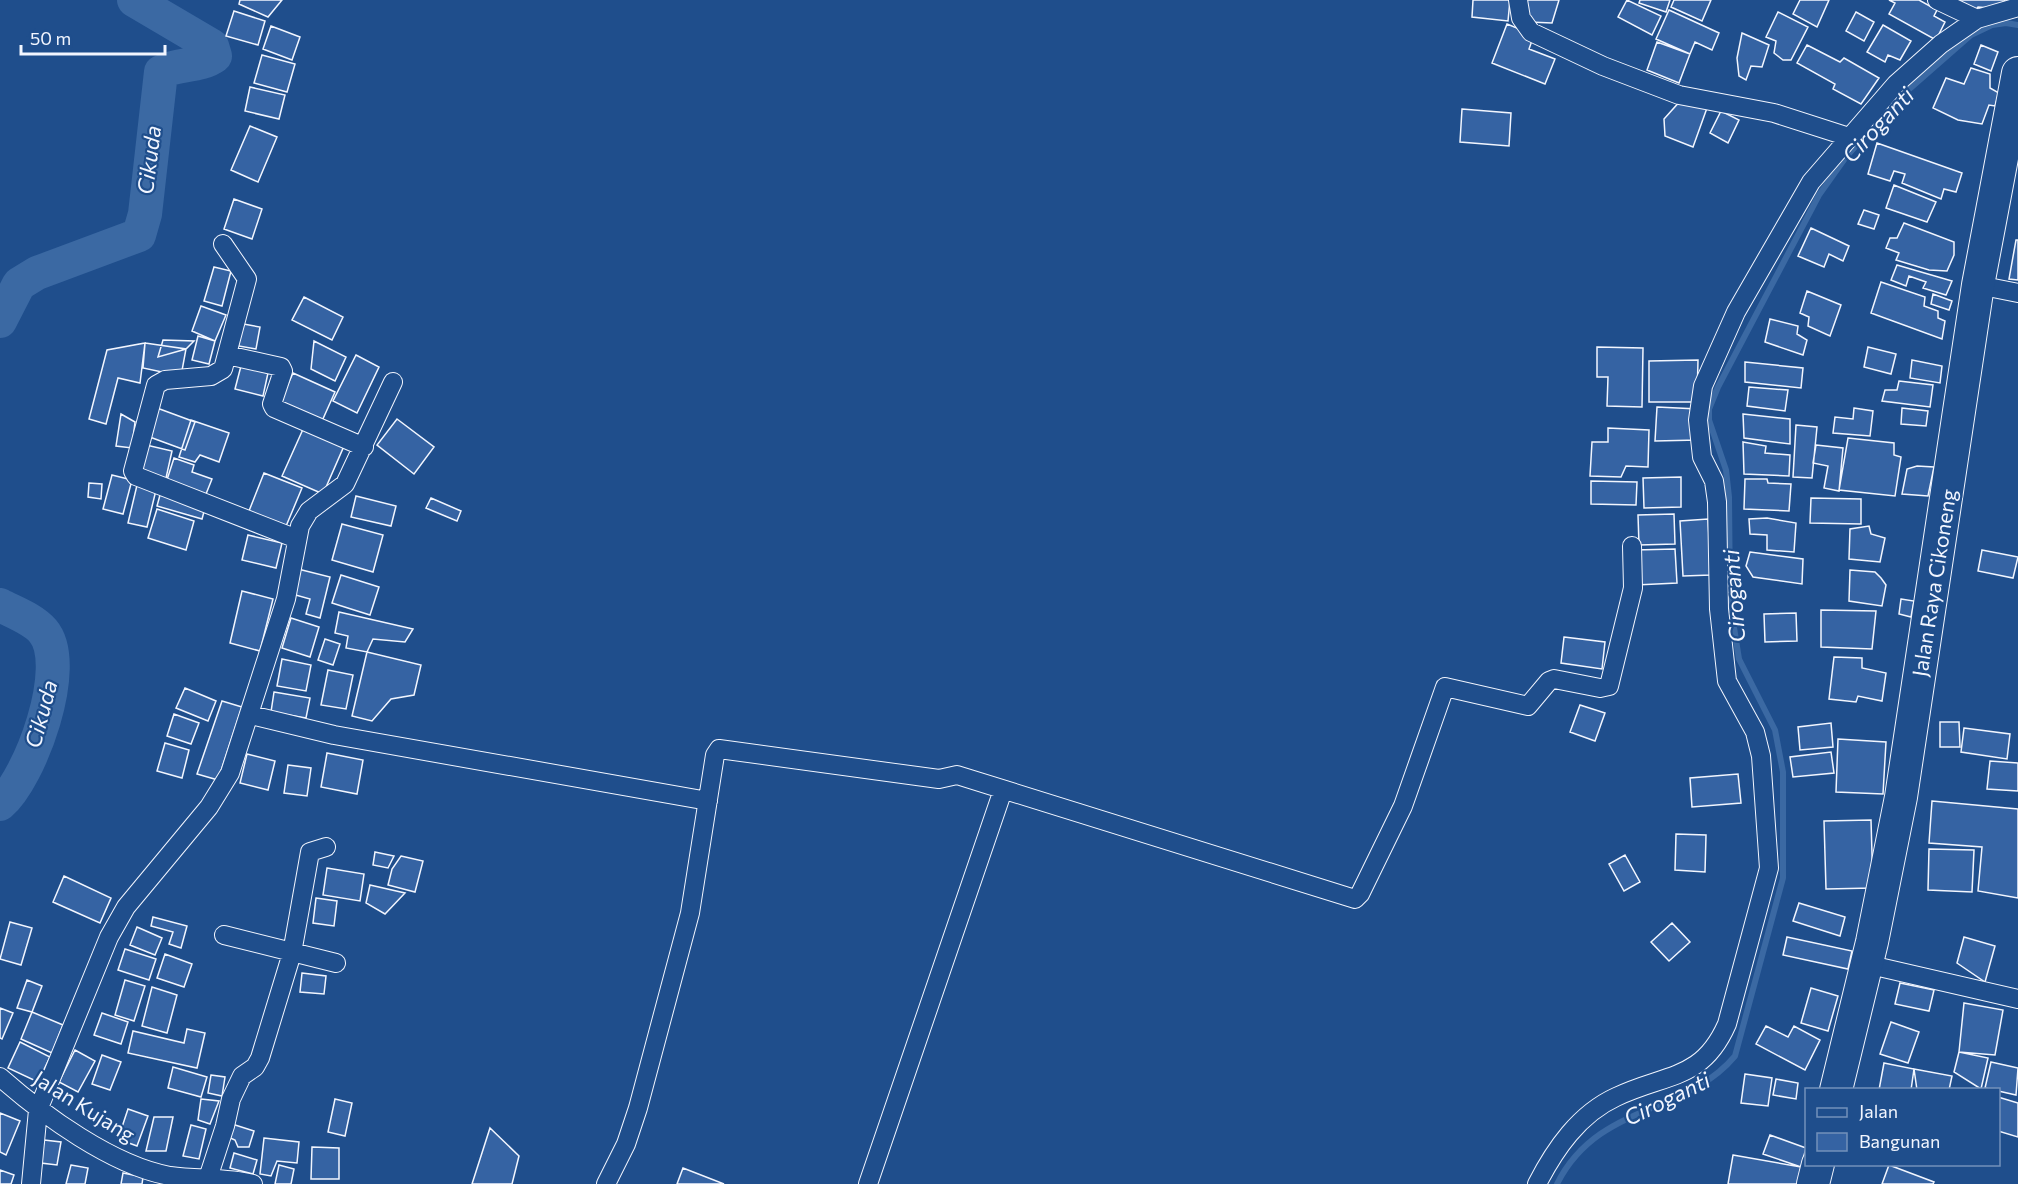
<svg xmlns="http://www.w3.org/2000/svg" width="2018" height="1184" font-family="Commissioner,sans-serif">
	<rect width="100%" height="100%" fill="#1f4e8c"/>
	<g fill="none" stroke-linecap="round" stroke-linejoin="round">
		<path stroke="#3b69a3" stroke-width="6" d="M 1557,1184 C 1598,1102 1685,1116 1735,1056 L 1783,878 L 1783,772 L 1775,730 L 1739,659 L 1730,602 L 1729,497 L 1726,470 L 1709,420 L 1709,409 L 1718,387 L 1819,195 L 1846,157 L 1898,99 L 1971,35 L 1992,25 L 2006,23 L 2018,25"/>
		<path stroke="#3b69a3" stroke-width="34" d="M 0,321 L 19,284 L 37,273 L 139,235 L 145,214 L 161,72 C 179,63 200,67 215,56 L 212,46 L 134,0
			M 0,605 C 13,612 33,619 43,631 C 72,665 30,779 0,804"/>
	</g>
	<path fill="#3563a3" stroke="#f2f6ff" stroke-width="1.5" d="M 240,0 L 282,0 L 268,17 L 239,4 Z
		M 1473,0 L 1510,0 L 1508,21 L 1472,17 Z
		M 1522,0 L 1559,0 L 1552,23 L 1529,22 Z
		M 1627,0 L 1661,16 L 1652,35 L 1618,17 Z
		M 1640,0 L 1670,0 L 1666,12 L 1639,3 Z
		M 1674,0 L 1711,0 L 1702,21 L 1671,7 Z
		M 1800,0 L 1829,0 L 1817,27 L 1793,14 Z
		M 1889,0 L 1919,0 L 1937,10 L 1934,16 L 1945,22 L 1936,40 L 1889,14 L 1895,3 Z
		M 1959,0 L 2005,0 L 2003,9 L 1978,7 L 1973,13 L 1957,7 Z
		M 1669,10 L 1719,33 L 1712,50 L 1695,42 L 1690,54 L 1656,39 Z
		M 234,11 L 265,21 L 258,45 L 226,36 Z
		M 1778,12 L 1808,27 L 1791,60 L 1783,60 L 1774,53 L 1776,41 L 1766,37 Z
		M 1856,12 L 1874,22 L 1864,41 L 1846,31 Z
		M 1507,24 L 1534,35 L 1529,49 L 1555,59 L 1545,84 L 1492,63 Z
		M 1883,25 L 1911,41 L 1900,60 L 1888,55 L 1885,62 L 1867,52 Z
		M 271,26 L 300,37 L 292,60 L 263,49 Z
		M 1742,33 L 1769,45 L 1762,67 L 1751,66 L 1746,80 L 1739,76 L 1737,58 Z
		M 1657,42 L 1690,54 L 1679,83 L 1647,70 Z
		M 1807,45 L 1840,62 L 1844,58 L 1879,78 L 1861,104 L 1833,89 L 1835,84 L 1797,63 Z
		M 1981,45 L 1998,52 L 1991,71 L 1974,64 Z
		M 262,55 L 295,64 L 287,92 L 254,83 Z
		M 1971,68 L 1990,74 L 1990,88 L 1999,93 L 1995,106 L 1989,105 L 1982,124 L 1958,120 L 1933,108 L 1946,78 L 1964,84 Z
		M 250,87 L 285,95 L 279,119 L 245,111 Z
		M 1682,99 L 1707,108 L 1693,147 L 1665,136 L 1664,119 Z
		M 1462,109 L 1511,113 L 1509,146 L 1460,142 Z
		M 1721,111 L 1739,120 L 1728,143 L 1710,133 Z
		M 250,126 L 277,137 L 258,182 L 231,170 Z
		M 1877,143 L 1962,173 L 1956,192 L 1944,189 L 1941,199 L 1902,183 L 1905,174 L 1894,171 L 1890,181 L 1868,174 Z
		M 1894,185 L 1936,202 L 1927,222 L 1886,208 Z
		M 234,199 L 262,209 L 252,239 L 224,229 Z
		M 1864,210 L 1879,215 L 1874,229 L 1858,224 Z
		M 1904,223 L 1954,242 L 1954,255 L 1947,271 L 1929,270 L 1896,260 L 1899,253 L 1886,248 L 1890,238 L 1897,238 Z
		M 1811,228 L 1849,246 L 1843,261 L 1829,254 L 1824,267 L 1798,256 Z
		M 2016,240 L 2018,240 L 2018,280 L 2009,279 Z
		M 1897,265 L 1952,281 L 1946,295 L 1923,288 L 1926,282 L 1909,276 L 1906,286 L 1891,280 Z
		M 214,267 L 231,271 L 222,306 L 204,301 Z
		M 1881,282 L 1925,297 L 1924,306 L 1938,311 L 1938,318 L 1945,321 L 1942,339 L 1871,313 Z
		M 1807,291 L 1841,305 L 1830,336 L 1808,326 L 1809,317 L 1800,313 Z
		M 1933,294 L 1952,301 L 1949,310 L 1931,304 Z
		M 304,297 L 343,317 L 332,340 L 292,320 Z
		M 201,306 L 226,315 L 215,341 L 192,331 Z
		M 1770,319 L 1798,326 L 1797,334 L 1807,340 L 1803,355 L 1765,342 Z
		M 238,323 L 260,327 L 256,349 L 233,345 Z
		M 198,336 L 215,341 L 209,364 L 192,360 Z
		M 163,340 L 194,341 L 186,349 L 158,357 Z
		M 314,341 L 346,357 L 335,381 L 311,369 Z
		M 145,343 L 186,349 L 181,376 L 143,368 Z
		M 145,343 L 140,383 L 118,378 L 106,424 L 89,419 L 107,350 Z
		M 1597,347 L 1643,348 L 1642,407 L 1607,406 L 1608,377 L 1597,377 Z
		M 1868,347 L 1896,354 L 1891,374 L 1864,367 Z
		M 356,355 L 379,367 L 357,413 L 333,401 Z
		M 1698,360 L 1697,402 L 1649,402 L 1649,361 Z
		M 1912,360 L 1942,366 L 1940,383 L 1910,378 Z
		M 1745,362 L 1803,368 L 1801,388 L 1745,382 Z
		M 241,366 L 268,373 L 263,396 L 235,389 Z
		M 293,373 L 335,392 L 322,421 L 280,402 Z
		M 1899,381 L 1933,385 L 1930,407 L 1882,401 L 1885,390 L 1897,390 Z
		M 1749,387 L 1788,390 L 1785,411 L 1747,406 Z
		M 1657,407 L 1698,409 L 1698,440 L 1655,441 Z
		M 157,408 L 195,422 L 185,450 L 147,436 Z
		M 1854,408 L 1873,411 L 1870,436 L 1833,433 L 1835,417 L 1853,419 Z
		M 1902,408 L 1928,411 L 1926,426 L 1901,424 Z
		M 121,414 L 135,422 L 132,448 L 116,446 Z
		M 1743,414 L 1790,419 L 1790,444 L 1744,438 Z
		M 397,419 L 434,447 L 414,474 L 377,445 Z
		M 191,420 L 229,433 L 219,462 L 200,455 L 195,462 L 179,457 Z
		M 1796,425 L 1817,427 L 1812,478 L 1793,477 Z
		M 304,427 L 344,446 L 323,494 L 282,476 Z
		M 1608,428 L 1649,430 L 1648,467 L 1626,466 L 1621,477 L 1590,476 L 1592,442 L 1608,442 Z
		M 1848,438 L 1894,443 L 1894,455 L 1901,457 L 1895,496 L 1839,490 Z
		M 1743,442 L 1766,446 L 1765,453 L 1790,455 L 1789,476 L 1744,474 Z
		M 142,444 L 172,451 L 166,478 L 135,471 Z
		M 1816,445 L 1843,448 L 1839,491 L 1824,488 L 1828,466 L 1813,463 Z
		M 174,458 L 194,465 L 192,472 L 212,479 L 204,499 L 165,486 Z
		M 1917,466 L 1934,467 L 1928,496 L 1902,494 L 1907,469 Z
		M 264,473 L 302,488 L 284,531 L 247,516 Z
		M 112,475 L 132,480 L 123,514 L 103,509 Z
		M 1681,477 L 1681,507 L 1644,508 L 1643,478 Z
		M 1745,479 L 1767,479 L 1768,483 L 1791,484 L 1789,511 L 1744,509 Z
		M 138,481 L 157,486 L 147,527 L 128,523 Z
		M 1591,481 L 1637,482 L 1636,505 L 1591,504 Z
		M 89,483 L 102,484 L 101,499 L 88,497 Z
		M 160,495 L 205,508 L 202,519 L 157,506 Z
		M 356,496 L 396,506 L 391,526 L 351,517 Z
		M 431,498 L 461,511 L 457,521 L 426,508 Z
		M 1811,498 L 1861,499 L 1861,524 L 1810,523 Z
		M 157,509 L 194,521 L 186,550 L 148,538 Z
		M 1674,514 L 1675,544 L 1639,545 L 1638,515 Z
		M 1767,518 L 1796,523 L 1794,552 L 1767,550 L 1767,535 L 1750,534 L 1749,519 Z
		M 1708,519 L 1711,575 L 1683,576 L 1680,521 Z
		M 342,524 L 383,535 L 373,572 L 332,560 Z
		M 1869,526 L 1871,534 L 1885,538 L 1880,562 L 1849,559 L 1850,529 Z
		M 248,535 L 282,543 L 276,568 L 242,560 Z
		M 1675,549 L 1677,583 L 1636,585 L 1635,550 Z
		M 1982,550 L 2018,557 L 2013,578 L 1978,571 Z
		M 1750,552 L 1803,559 L 1802,584 L 1753,577 L 1746,566 Z
		M 298,569 L 330,577 L 320,618 L 306,614 L 310,599 L 292,594 Z
		M 1850,570 L 1875,572 L 1881,578 L 1886,585 L 1882,606 L 1849,601 Z
		M 341,575 L 379,587 L 370,615 L 332,603 Z
		M 242,591 L 273,599 L 260,651 L 230,643 Z
		M 1901,599 L 1914,601 L 1911,617 L 1899,614 Z
		M 1821,610 L 1876,611 L 1872,649 L 1821,647 Z
		M 339,612 L 413,629 L 405,642 L 373,639 L 367,652 L 346,648 L 348,636 L 335,633 Z
		M 1796,613 L 1797,641 L 1765,642 L 1764,614 Z
		M 291,618 L 319,627 L 310,657 L 282,648 Z
		M 1564,637 L 1605,642 L 1602,669 L 1561,663 Z
		M 325,639 L 340,644 L 333,665 L 318,660 Z
		M 367,652 L 421,665 L 414,695 L 391,699 L 372,721 L 352,716 Z
		M 1834,657 L 1862,658 L 1862,668 L 1886,673 L 1882,701 L 1858,696 L 1856,702 L 1829,699 Z
		M 282,659 L 311,665 L 306,691 L 277,686 Z
		M 328,670 L 353,675 L 346,709 L 321,705 Z
		M 185,688 L 216,701 L 208,721 L 176,708 Z
		M 274,692 L 310,698 L 306,718 L 271,712 Z
		M 222,701 L 242,707 L 218,780 L 197,774 Z
		M 1580,705 L 1605,713 L 1595,741 L 1570,732 Z
		M 174,714 L 199,723 L 191,744 L 167,736 Z
		M 1940,722 L 1959,722 L 1960,747 L 1940,747 Z
		M 1831,723 L 1833,747 L 1800,750 L 1798,727 Z
		M 1964,728 L 2010,734 L 2007,759 L 1961,752 Z
		M 1838,739 L 1886,742 L 1883,794 L 1836,792 Z
		M 165,743 L 189,750 L 182,778 L 157,771 Z
		M 1831,752 L 1834,773 L 1793,777 L 1790,757 Z
		M 327,753 L 363,760 L 357,794 L 321,787 Z
		M 247,754 L 275,761 L 268,790 L 240,783 Z
		M 1990,761 L 2018,763 L 2018,791 L 1987,789 Z
		M 288,765 L 311,768 L 307,796 L 284,793 Z
		M 1738,774 L 1741,803 L 1692,807 L 1690,778 Z
		M 1932,801 L 2018,809 L 2018,898 L 1978,891 L 1982,847 L 1929,843 Z
		M 1871,820 L 1873,888 L 1826,889 L 1824,821 Z
		M 1676,834 L 1706,835 L 1705,872 L 1675,870 Z
		M 1929,849 L 1974,850 L 1972,892 L 1928,890 Z
		M 375,852 L 394,856 L 388,868 L 373,865 Z
		M 1625,855 L 1640,882 L 1624,891 L 1609,864 Z
		M 401,856 L 423,861 L 415,892 L 388,885 L 392,869 Z
		M 327,868 L 364,874 L 360,901 L 323,895 Z
		M 64,876 L 111,898 L 100,923 L 53,902 Z
		M 370,885 L 405,893 L 385,914 L 366,903 Z
		M 316,898 L 337,901 L 334,926 L 313,923 Z
		M 1799,903 L 1845,917 L 1840,936 L 1793,921 Z
		M 153,917 L 187,926 L 181,948 L 169,944 L 173,932 L 151,926 Z
		M 10,922 L 32,928 L 21,965 L 0,959 Z
		M 1672,923 L 1690,942 L 1669,961 L 1651,942 Z
		M 137,927 L 162,938 L 155,955 L 130,945 Z
		M 1787,937 L 1852,951 L 1848,969 L 1783,955 Z
		M 1964,937 L 1995,946 L 1985,982 L 1957,963 Z
		M 125,949 L 156,959 L 149,980 L 118,970 Z
		M 165,954 L 192,964 L 184,987 L 157,978 Z
		M 302,973 L 326,976 L 324,994 L 300,992 Z
		M 27,980 L 42,986 L 32,1012 L 17,1008 Z
		M 125,980 L 145,986 L 134,1021 L 115,1015 Z
		M 1900,983 L 1934,990 L 1929,1011 L 1895,1004 Z
		M 152,987 L 177,995 L 167,1033 L 142,1026 Z
		M 1811,988 L 1838,996 L 1828,1031 L 1801,1023 Z
		M 1964,1003 L 2003,1010 L 1995,1055 L 1959,1052 Z
		M 0,1008 L 13,1013 L 2,1039 L 0,1038 Z
		M 32,1012 L 63,1025 L 52,1053 L 21,1039 Z
		M 102,1013 L 128,1022 L 121,1044 L 94,1035 Z
		M 1891,1022 L 1919,1032 L 1908,1063 L 1880,1054 Z
		M 1766,1026 L 1788,1037 L 1794,1026 L 1820,1040 L 1805,1070 L 1756,1044 Z
		M 187,1029 L 205,1033 L 197,1068 L 128,1053 L 133,1031 L 184,1043 Z
		M 20,1042 L 50,1057 L 38,1082 L 8,1068 Z
		M 75,1050 L 95,1061 L 78,1092 L 59,1082 Z
		M 1959,1052 L 1988,1058 L 1981,1089 L 1954,1072 Z
		M 102,1055 L 121,1062 L 110,1090 L 92,1084 Z
		M 1991,1062 L 2018,1068 L 2016,1095 L 1985,1088 Z
		M 1884,1063 L 1914,1069 L 1911,1090 L 1879,1090 Z
		M 173,1067 L 207,1077 L 201,1097 L 168,1088 Z
		M 1914,1069 L 1952,1076 L 1949,1090 L 1917,1090 Z
		M 1745,1074 L 1772,1078 L 1768,1106 L 1741,1103 Z
		M 211,1075 L 225,1077 L 222,1096 L 208,1093 Z
		M 1776,1079 L 1798,1083 L 1796,1099 L 1773,1095 Z
		M 1998,1097 L 2018,1103 L 2018,1137 L 1998,1131 Z
		M 201,1099 L 219,1101 L 210,1124 L 198,1120 Z
		M 335,1099 L 352,1103 L 345,1136 L 328,1132 Z
		M 128,1109 L 148,1116 L 137,1146 L 118,1139 Z
		M 0,1113 L 20,1121 L 6,1155 L 0,1152 Z
		M 154,1117 L 173,1117 L 166,1151 L 146,1151 Z
		M 232,1124 L 254,1131 L 249,1147 L 238,1147 L 235,1140 L 228,1137 Z
		M 191,1125 L 206,1129 L 199,1159 L 183,1156 Z
		M 490,1128 L 519,1156 L 512,1184 L 472,1184 Z
		M 1770,1135 L 1806,1148 L 1801,1167 L 1763,1154 Z
		M 264,1138 L 299,1142 L 297,1163 L 277,1161 L 271,1176 L 260,1174 Z
		M 44,1140 L 61,1142 L 57,1165 L 41,1163 Z
		M 312,1147 L 339,1148 L 339,1179 L 311,1179 Z
		M 234,1153 L 257,1160 L 253,1174 L 230,1168 Z
		M 1733,1155 L 1801,1167 L 1798,1184 L 1728,1184 Z
		M 71,1165 L 88,1168 L 85,1184 L 66,1184 Z
		M 279,1165 L 294,1169 L 291,1184 L 275,1184 Z
		M 1889,1165 L 1934,1182 L 1933,1184 L 1882,1184 Z
		M 683,1168 L 724,1184 L 677,1184 Z
		M 0,1170 L 14,1175 L 11,1184 L 0,1184 Z
		M 123,1173 L 143,1177 L 142,1184 L 121,1184 Z"/>
	<g fill="none" stroke-linecap="round" stroke-linejoin="round">
		<defs>
			<path id="street" d="M 1518,0 L 1521,18 L 1531,32 L 1603,66 L 1679,95 L 1774,113 L 1849,137
				M 1937,0 L 1977,19
				M 223,244 L 247,279 L 223,369 L 211,376 L 165,380 L 156,385 L 133,471 L 136,476 L 297,539
				M 1978,285 L 2018,293
				M 227,355 L 281,367 L 283,371 L 272,404 L 274,408 L 364,447
				M 251,715 L 334,735 L 708,801
				M 224,935 L 336,963
				M 1866,964 L 2018,999
				M 0,1077 C 43,1115 113,1166 170,1176 C 198,1180 226,1177 253,1184
				M 208,1178 L 225,1126 L 231,1099 L 242,1076 L 255,1067 L 260,1058 L 292,953 L 310,852 L 326,847
				M 31,1184 L 38,1110 L 109,937 L 126,907 L 209,807 L 230,773 L 286,599 L 300,526 L 309,511 L 345,484 L 393,382
				M 606,1184 L 626,1144 L 638,1108 L 690,913 L 715,755 L 719,749 L 939,779 L 957,775 L 1355,899 L 1360,894 L 1403,806 L 1445,687 L 1528,706 L 1549,681 L 1554,679 L 1600,688 L 1609,686 L 1633,588 L 1632,546
				M 868,1184 L 1003,790
				M 1537,1184 C 1555,1149 1579,1114 1616,1097 C 1666,1073 1702,1081 1727,1024 L 1769,868 L 1761,756 L 1755,732 L 1727,681 L 1719,609 L 1717,502 L 1714,481 L 1702,457 L 1698,420 L 1703,386 L 1736,312 L 1811,182 L 1896,84 L 1941,44 L 1977,19 L 2018,7"/>
			<path id="highway" d="M 1836,1090 L 1872,942 L 1901,797 L 1978,285 L 2018,73
				M 1813,1184 L 1818,1164"/>
		</defs>
		<use href="#street" stroke="#f2f6ff" stroke-width="20"/>
		<use href="#highway" stroke="#f2f6ff" stroke-width="34"/>
		<use href="#street" stroke="#1f4e8c" stroke-width="18"/>
		<use href="#highway" stroke="#1f4e8c" stroke-width="32"/>
	</g>
	<g text-anchor="middle" stroke-width="4.5" stroke-linejoin="round" paint-order="stroke">
		<g font-size="21" fill="#f2f6ff" stroke="#1f4e8c">
			<text transform="translate(1935 583) rotate(-81)" y="7">Jalan Raya Cikoneng</text>
			<text transform="translate(84 1107) rotate(32)" y="7">Jalan Kujang</text>
		</g>
		<g font-size="22" font-style="italic" fill="#f2f6ff" stroke="#1f4e8c">
			<text transform="translate(1878 125) rotate(-47)" y="8">Ciroganti</text>
			<text transform="translate(149 160) rotate(-83)" y="8">Cikuda</text>
			<text transform="translate(1734 596) rotate(-94)" y="8">Ciroganti</text>
			<text transform="translate(41 714) rotate(-75)" y="8">Cikuda</text>
			<text transform="translate(1667 1099) rotate(-26)" y="8">Ciroganti</text>
		</g>
	</g>
	<rect x="1805" y="1088" width="195" height="78" fill="#1f4e8c" stroke="#7391ba" stroke-width="1.5"/>
	<rect x="1817" y="1108" width="30" height="9" fill="#1f4e8c" stroke="#7391ba" stroke-width="1.5"/>
	<text x="1859" y="1118" font-size="18" fill="#f2f6ff">Jalan</text>
	<rect x="1817" y="1133" width="30" height="18" fill="#3563a3" stroke="#7391ba" stroke-width="1.5"/>
	<text x="1859" y="1148" font-size="18" fill="#f2f6ff">Bangunan</text>
	<path d="M21 45v9h144v-9" fill="none" stroke="#f2f6ff" stroke-width="3"/>
	<text x="30" y="45" font-size="18" fill="#f2f6ff" stroke="#1f4e8c" stroke-width="4.5" paint-order="stroke">50 m</text>
</svg>
